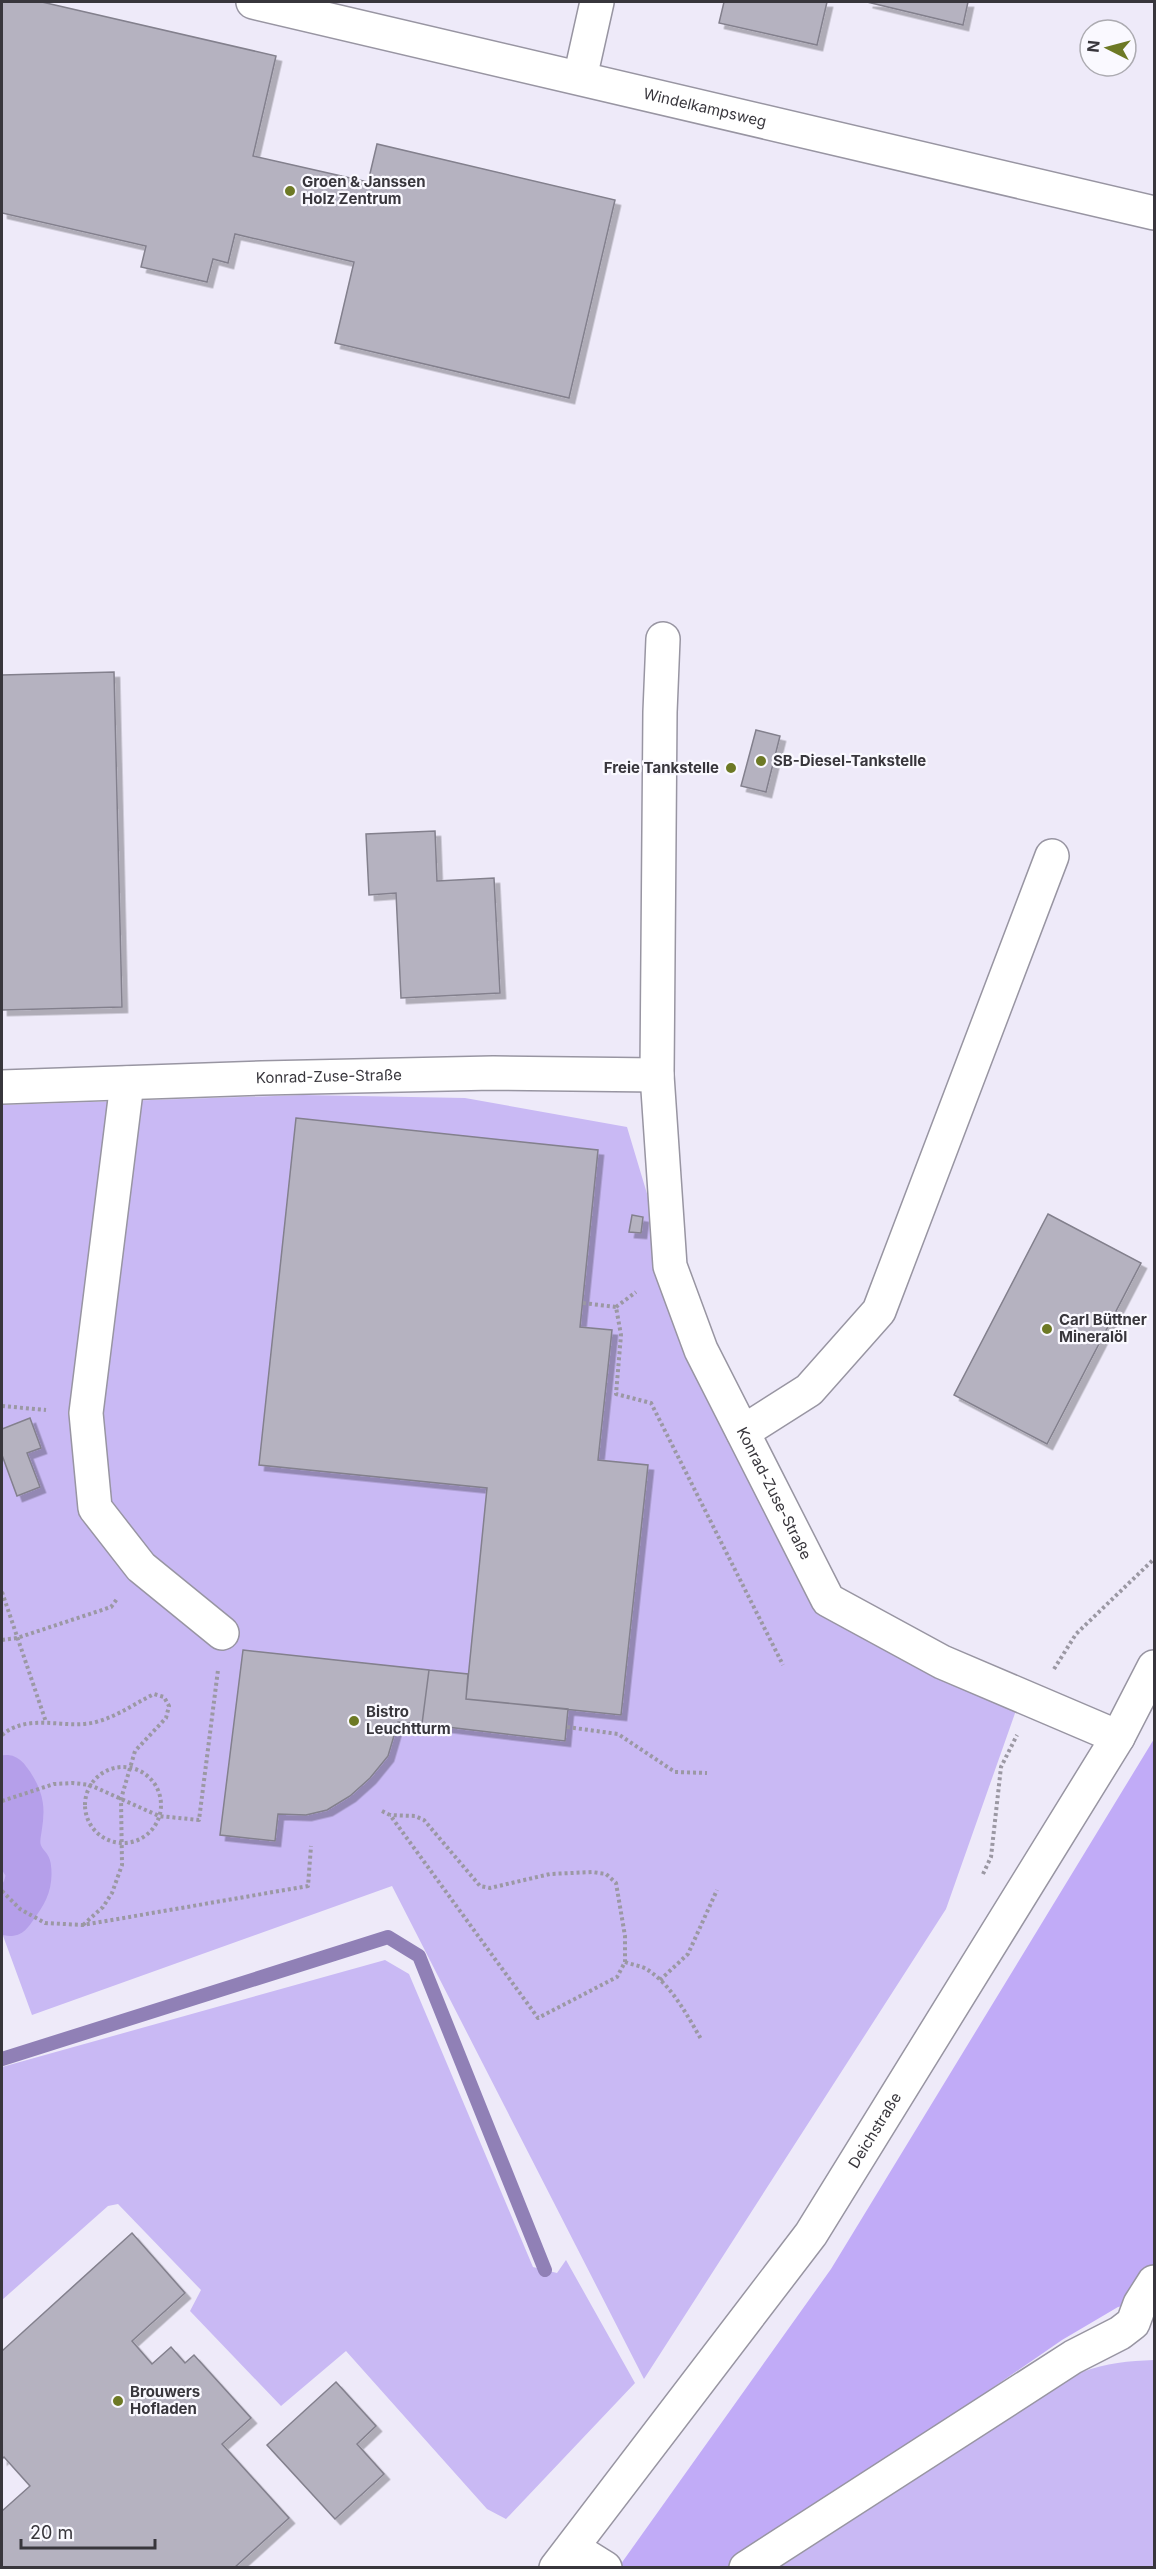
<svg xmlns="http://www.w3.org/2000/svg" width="1156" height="2569" font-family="Inter,sans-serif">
	<defs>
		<filter id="shadow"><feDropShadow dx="5.5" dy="5.5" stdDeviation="0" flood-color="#0004"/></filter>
	</defs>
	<rect width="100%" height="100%" fill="#eeeaf9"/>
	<path fill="#c9b9f4" d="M 303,1095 L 465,1098 L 627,1127 L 687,1327 L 818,1600 L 1020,1699 L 946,1909 L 644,2379 L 392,1886 L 32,2015 L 2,1933 L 2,1105 Z
		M 385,1960 L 409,1974 L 533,2267 L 557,2273 L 566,2260 L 635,2383 L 506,2519 L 487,2509 L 346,2351 L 281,2406 L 190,2311 L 201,2290 L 118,2204 L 108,2206 L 2,2300 L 2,2067 Z
		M 1154,2360 L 1154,2567 L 780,2567 L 1082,2372 C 1106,2363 1129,2361 1154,2360 Z"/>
	<path fill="#c1abf7" d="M 1154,1739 L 1154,2300 L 1118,2307 L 1062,2340 L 733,2567 L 618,2568 L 831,2269 Z"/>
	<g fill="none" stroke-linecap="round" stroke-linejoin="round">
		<path stroke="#9080b6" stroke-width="14" d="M 2,2059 L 388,1937 L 419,1956 L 545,2270"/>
		<path stroke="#b59fea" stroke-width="46" d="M 6,1778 C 40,1819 0,1835 28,1867 C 31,1887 21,1898 10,1913"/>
	</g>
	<path fill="#b5b2c0" stroke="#83808d" stroke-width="1.5" filter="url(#shadow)" d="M 2,2 L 42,2 L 276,56 L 253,156 L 368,182 L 377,144 L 615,200 L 569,398 L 335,343 L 354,262 L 235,234 L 228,263 L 213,259 L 207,282 L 141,267 L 146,246 L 2,213 Z
		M 724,2 L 827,2 L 817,45 L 719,23 Z
		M 867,2 L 968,2 L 963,25 Z
		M 114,672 L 122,1007 L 2,1010 L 2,675 Z
		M 756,730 L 780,736 L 766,792 L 741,786 Z
		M 435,831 L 437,881 L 494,878 L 500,993 L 401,998 L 396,893 L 369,895 L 366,834 Z
		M 296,1118 L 598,1150 L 580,1327 L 612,1330 L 598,1460 L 648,1465 L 621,1715 L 466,1699 L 487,1488 L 259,1465 Z
		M 1048,1214 L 1141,1263 L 1047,1444 L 954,1395 Z
		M 632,1215 L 643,1217 L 641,1233 L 629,1232 Z
		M 30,1418 L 41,1448 L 27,1453 L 40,1487 L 17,1496 L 2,1455 L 2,1429 Z
		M 243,1650 L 429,1670 L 422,1724 L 398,1722 L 388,1756 L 370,1778 L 350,1796 L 327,1810 L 306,1815 L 278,1814 L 275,1841 L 220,1835 Z
		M 429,1670 L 468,1674 L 466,1699 L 568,1709 L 565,1741 L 422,1724 Z
		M 132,2233 L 185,2293 L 132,2341 L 152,2364 L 171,2347 L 185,2363 L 194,2355 L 251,2418 L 222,2444 L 289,2518 L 234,2568 L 2,2568 L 2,2511 L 30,2486 L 4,2457 L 2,2459 L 2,2351 Z
		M 336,2382 L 376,2426 L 357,2444 L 384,2474 L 335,2519 L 267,2445 Z"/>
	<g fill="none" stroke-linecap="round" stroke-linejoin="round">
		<defs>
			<g id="minor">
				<path id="s1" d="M 253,2 L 1154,213"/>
				<path d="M 580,78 L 597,2"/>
				<path id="s2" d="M 663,639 L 660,712 L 657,1075 L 670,1266 L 701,1350 L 828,1600 L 942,1662 L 1118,1737"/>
				<path d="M 127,1083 L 86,1413 L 95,1508 L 141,1567 L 222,1633"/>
				<path id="s3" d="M 2,1087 L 262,1078 L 493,1073 L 657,1075"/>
				<path d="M 743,1432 L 809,1390 L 879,1311 L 1052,856"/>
				<path d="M 573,2548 L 605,2568"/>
				<path d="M 746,2568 L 1073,2357 L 1120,2333 L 1133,2323 L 1140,2304 L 1154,2282"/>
			</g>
			<g id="major">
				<path id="s4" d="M 556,2568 L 811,2234 L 1118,1737 L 1154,1667"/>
			</g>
		</defs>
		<use href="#minor" stroke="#9895a2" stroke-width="36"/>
		<use href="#major" stroke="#9895a2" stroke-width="36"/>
		<path stroke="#9b98a3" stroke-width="4" stroke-dasharray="3 3" stroke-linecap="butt" d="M 583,1303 L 616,1307 L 621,1335 L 616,1394 L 651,1403 L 783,1665
			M 616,1307 L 636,1292
			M 2,1406 L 46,1410
			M 2,1592 L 46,1722
			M 2,1640 L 17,1638 L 111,1607 L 117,1599
			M 1054,1669 L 1076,1634 L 1154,1559
			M 567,1727 L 618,1734 L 675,1772 L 707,1773
			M 2,1735 C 29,1712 65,1730 96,1722 C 118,1716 134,1704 154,1694 L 164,1697 L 169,1706 L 166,1718 L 135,1751 L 121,1799 L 122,1865 L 112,1893 L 103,1907 L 83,1925
			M85 1805a38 38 0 1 1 76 0a38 38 0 1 1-76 0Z
			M 2,1801 L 54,1784 L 73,1783 L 90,1785 L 159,1816 L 199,1820 L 218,1670
			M 382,1811 L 390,1815 L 538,2018 L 617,1977 L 625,1962 L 625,1936 L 616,1883 L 606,1874 L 592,1872 L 550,1874 L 490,1888 L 480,1886 L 424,1820 L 415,1816 L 390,1815
			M 983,1874 L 991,1857 L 1001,1767 L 1017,1735
			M 2,1891 L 20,1909 L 45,1923 L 83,1925 L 308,1886 L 311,1846
			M 625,1962 C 633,1965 642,1966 648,1970 C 672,1986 687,2015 701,2039
			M 660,1980 L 688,1954 L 717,1890"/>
		<use href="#minor" stroke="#fff" stroke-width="33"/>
		<use href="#major" stroke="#fff" stroke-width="33"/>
	</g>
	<g fill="#6d7925" stroke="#faf9ff" stroke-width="2">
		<circle cx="290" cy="191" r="6"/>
		<circle cx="761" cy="761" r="6"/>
		<circle cx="731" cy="768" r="6"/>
		<circle cx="1047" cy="1329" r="6"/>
		<circle cx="354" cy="1721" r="6"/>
		<circle cx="118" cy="2401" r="6"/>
	</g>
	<g text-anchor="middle" stroke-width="4.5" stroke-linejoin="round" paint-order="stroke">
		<g font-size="15" fill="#38363c" stroke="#faf9ff">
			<text dy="5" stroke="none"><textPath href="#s1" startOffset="464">Windelkampsweg</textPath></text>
			<text dy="5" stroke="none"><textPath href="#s3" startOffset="327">Konrad-Zuse-Straße</textPath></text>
			<text dy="5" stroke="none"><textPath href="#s2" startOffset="878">Konrad-Zuse-Straße</textPath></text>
			<text dy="5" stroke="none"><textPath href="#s4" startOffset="542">Deichstraße</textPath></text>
		</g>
		<g font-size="15" font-weight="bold" fill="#38363c" stroke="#faf9ff" text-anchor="start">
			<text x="302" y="187">Groen &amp; Janssen<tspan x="302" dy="17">Holz Zentrum</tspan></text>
			<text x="773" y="766">SB-Diesel-Tankstelle</text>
			<text x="719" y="773" text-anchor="end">Freie Tankstelle</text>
			<text x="1059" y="1325">Carl Büttner<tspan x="1059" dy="17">Mineralöl</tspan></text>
			<text x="366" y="1717">Bistro<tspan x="366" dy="17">Leuchtturm</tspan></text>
			<text x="130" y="2397">Brouwers<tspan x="130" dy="17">Hofladen</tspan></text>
		</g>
	</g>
	<rect width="1156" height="2569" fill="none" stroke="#38363c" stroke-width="6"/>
	<g transform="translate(1108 48) rotate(276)"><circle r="28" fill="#faf9ff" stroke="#acabb1" stroke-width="1.5"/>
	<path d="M0-4.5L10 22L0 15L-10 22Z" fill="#6d7925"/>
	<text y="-9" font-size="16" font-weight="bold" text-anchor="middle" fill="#38363c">N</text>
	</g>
	<path d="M21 2539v9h134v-9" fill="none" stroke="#38363c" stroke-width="3"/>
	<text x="30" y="2539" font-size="18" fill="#38363c" stroke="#faf9ff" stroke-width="4.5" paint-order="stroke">20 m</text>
</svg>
